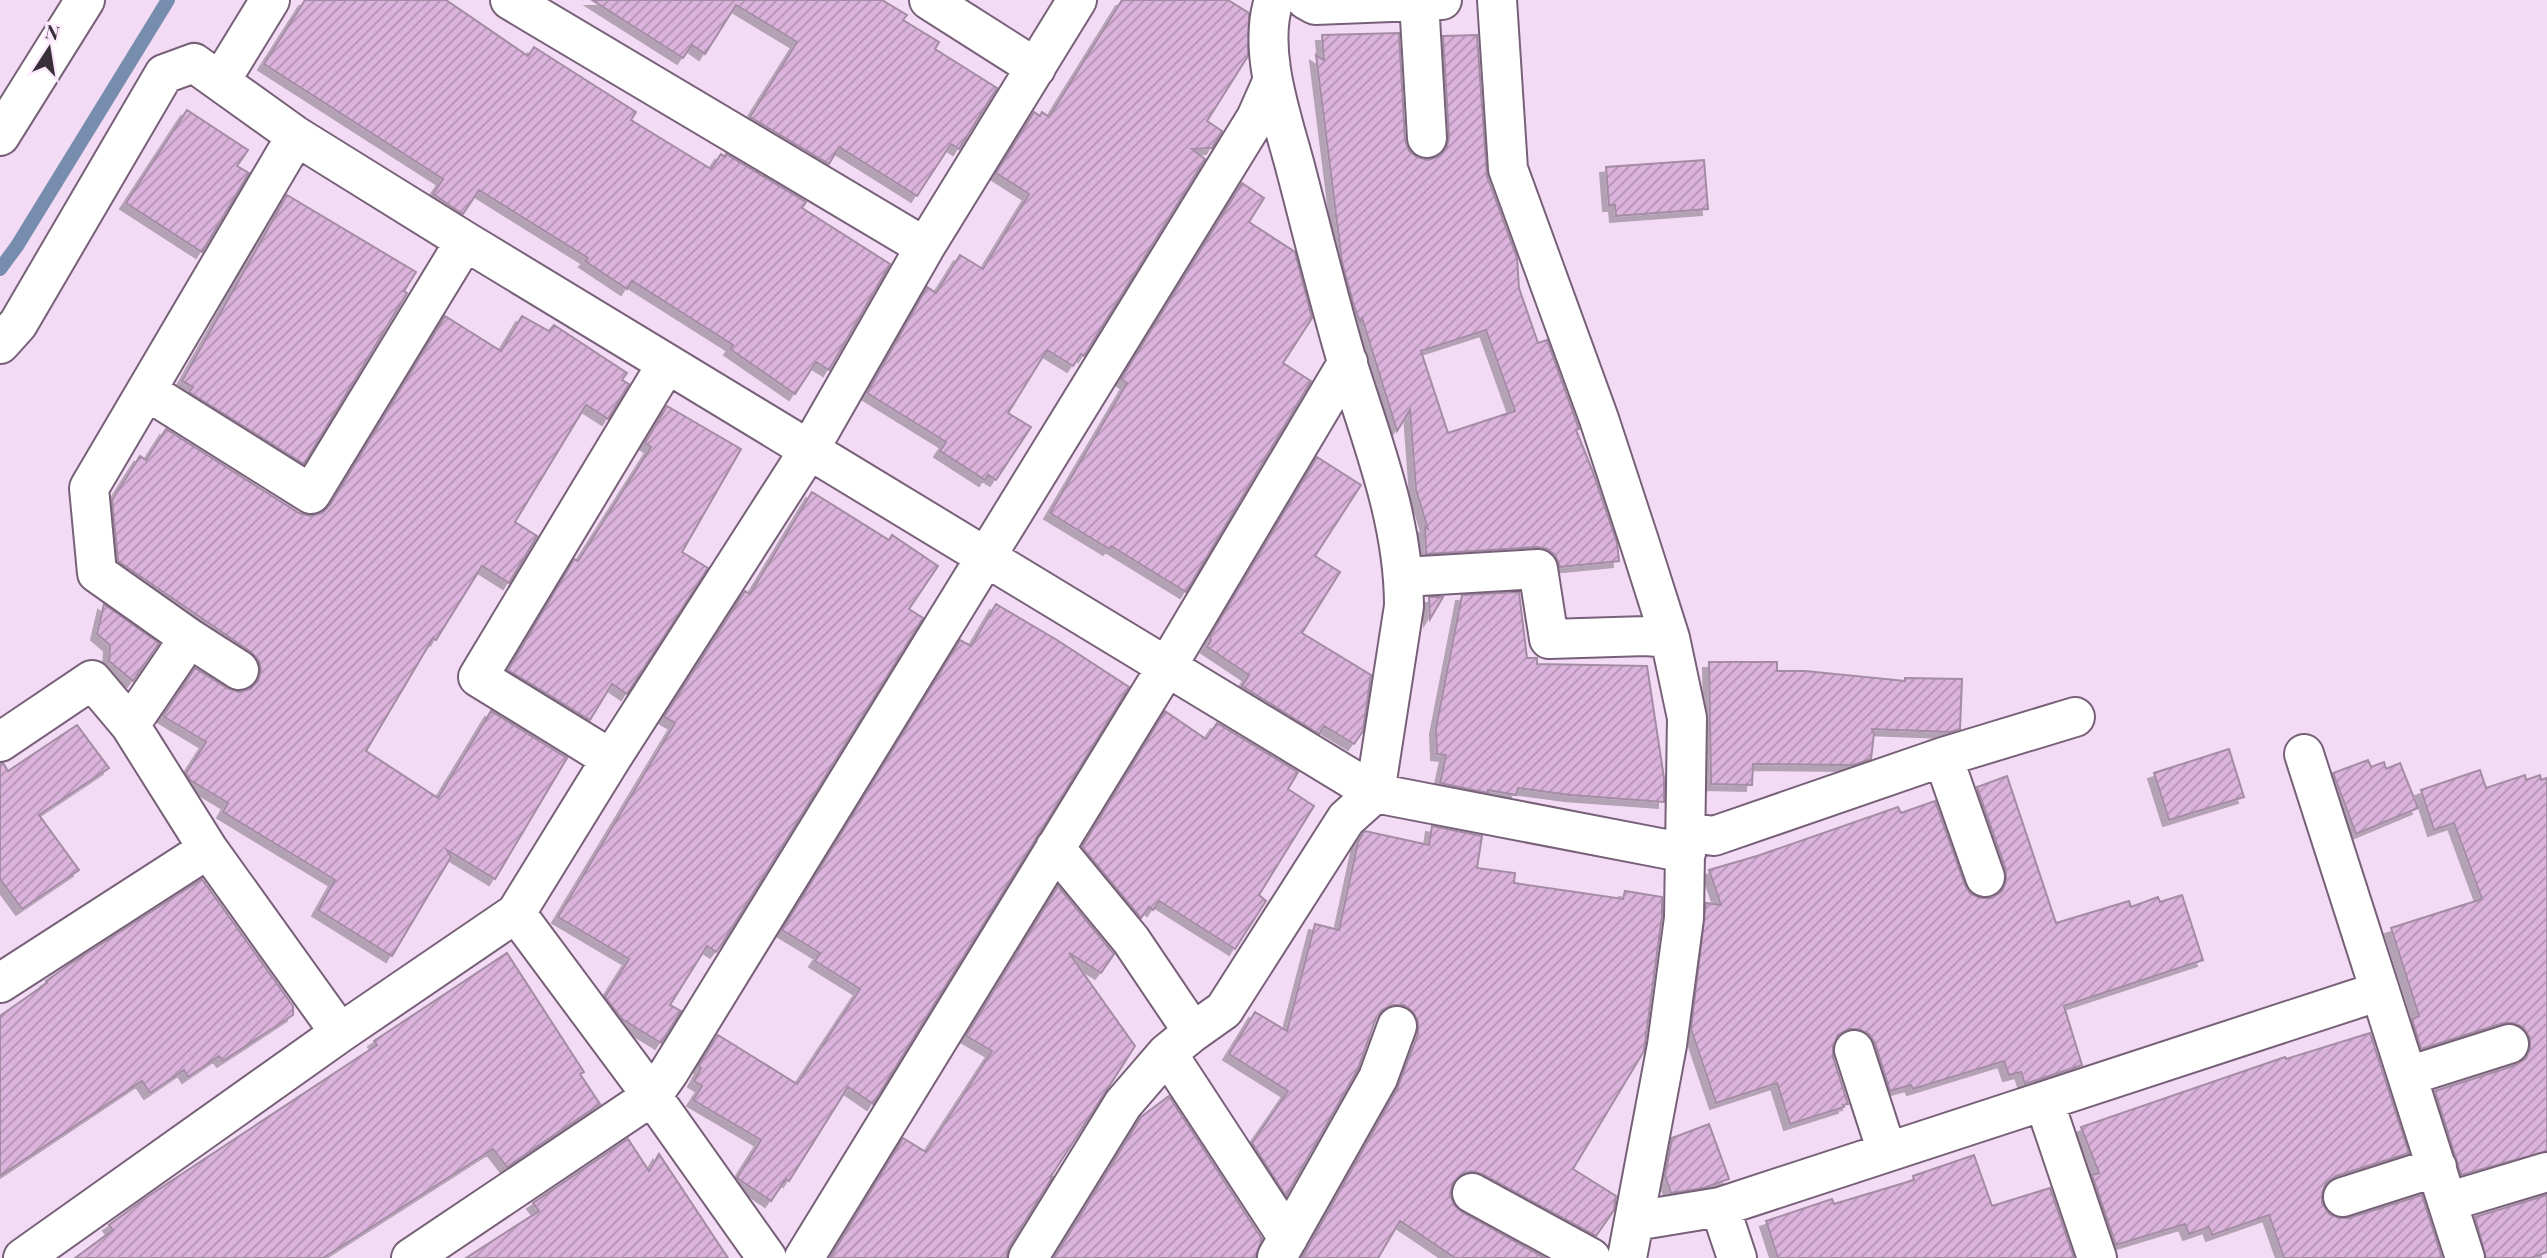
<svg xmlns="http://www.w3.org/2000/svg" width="2547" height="1258" font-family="'Playfair Display',serif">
	<defs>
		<pattern id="building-hatch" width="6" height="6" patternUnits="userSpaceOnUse" patternTransform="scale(1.75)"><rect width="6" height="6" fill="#dbb3dc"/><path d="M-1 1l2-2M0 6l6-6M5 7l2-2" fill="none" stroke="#b392b3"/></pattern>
		<filter id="shadow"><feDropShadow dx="-6" dy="6" stdDeviation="0" flood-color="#0004"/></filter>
	</defs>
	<rect width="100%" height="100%" fill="#f4dbf5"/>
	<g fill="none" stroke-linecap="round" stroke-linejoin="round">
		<path stroke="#778dad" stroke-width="14" d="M 0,269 L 17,246 L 168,0"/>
	</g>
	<path fill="url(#building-hatch)" stroke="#a38ca4" stroke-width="2" fill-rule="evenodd" filter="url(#shadow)" d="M 305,0 L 446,0 L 528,56 L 534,47 L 636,112 L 631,120 L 711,169 L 721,154 L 725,157 L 726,154 L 806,202 L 802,208 L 890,264 L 829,370 L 816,362 L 795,394 L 730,349 L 733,345 L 632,281 L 627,289 L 585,261 L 588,258 L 479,190 L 463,214 L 455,209 L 433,194 L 443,179 L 264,64 Z
		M 592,0 L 882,0 L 907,15 L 903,20 L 939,42 L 935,49 L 997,88 L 959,149 L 951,144 L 917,196 L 839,147 L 829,164 L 750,117 L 797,42 L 736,5 L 705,54 L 692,45 L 683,58 Z
		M 1122,0 L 1228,0 L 1249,13 L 1248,56 L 1207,121 L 1222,131 L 1212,148 L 1192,149 L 1205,159 L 1084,356 L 1081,354 L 1073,366 L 1047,350 L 1008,413 L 1031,427 L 996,480 L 988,475 L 985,480 L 940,451 L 946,442 L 867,393 L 927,287 L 936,293 L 960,255 L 983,269 L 1029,194 L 996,173 L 1034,112 L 1040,116 L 1042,112 L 1049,117 Z
		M 1399,33 L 1405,140 L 1409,151 L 1417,157 L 1428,160 L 1440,156 L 1447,147 L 1449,137 L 1443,36 L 1477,35 L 1487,176 L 1517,258 L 1519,288 L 1538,343 L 1547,340 L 1579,429 L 1576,430 L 1593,472 L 1617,543 L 1619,561 L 1560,567 L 1555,555 L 1547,549 L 1537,547 L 1426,554 L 1425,527 L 1428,529 L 1416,490 L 1410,410 L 1397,431 L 1362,318 L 1360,322 L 1354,306 L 1342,262 L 1316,55 L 1324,60 L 1322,35 ZM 1486,330 L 1515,411 L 1448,433 L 1421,351 Z
		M 187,110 L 248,150 L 237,166 L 249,173 L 202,252 L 126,203 Z
		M 1704,160 L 1708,209 L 1616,216 L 1615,205 L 1609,205 L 1606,167 Z
		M 1242,183 L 1264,198 L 1249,222 L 1295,252 L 1312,318 L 1283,363 L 1311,381 L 1186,592 L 1111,546 L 1109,549 L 1050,513 L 1127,383 L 1121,379 Z
		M 287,195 L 416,272 L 404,291 L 407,293 L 304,464 L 189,392 L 193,387 L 182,381 Z
		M 445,316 L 501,351 L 522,316 L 549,331 L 554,325 L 627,373 L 622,380 L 629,384 L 608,419 L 586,405 L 515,522 L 537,536 L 509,583 L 482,566 L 436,640 L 433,638 L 366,751 L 438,798 L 491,711 L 567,758 L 495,879 L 447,850 L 451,857 L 392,956 L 318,910 L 335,880 L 223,812 L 228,803 L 190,780 L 186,773 L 206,742 L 163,716 L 195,668 L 227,688 L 239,692 L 250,689 L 258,681 L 261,670 L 259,661 L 251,652 L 118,561 L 112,500 L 140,456 L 146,460 L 166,429 L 299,513 L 311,516 L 322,513 L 330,505 Z
		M 667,406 L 741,449 L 682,552 L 708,568 L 627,694 L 612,684 L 590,720 L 508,670 L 574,559 L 578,561 L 651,447 L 645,443 Z
		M 1317,457 L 1361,485 L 1315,556 L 1340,572 L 1302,633 L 1371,675 L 1363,731 L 1354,744 L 1324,726 L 1319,734 L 1242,686 L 1249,675 L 1207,647 L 1211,640 L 1209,638 Z
		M 812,492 L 889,540 L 892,535 L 938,566 L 909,609 L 923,618 L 722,944 L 716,952 L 707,946 L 670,1005 L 681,1011 L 661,1043 L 622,1019 L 605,997 L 629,959 L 558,917 L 675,723 L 664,717 L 745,591 L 750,594 Z
		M 1519,592 L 1527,658 L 1537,658 L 1537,664 L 1647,666 L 1664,778 L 1664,802 L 1570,795 L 1518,788 L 1516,795 L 1488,790 L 1488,793 L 1440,783 L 1446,755 L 1437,754 L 1436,728 L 1462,595 Z
		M 1429,597 L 1443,597 L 1430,619 Z
		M 104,604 L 159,643 L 133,681 L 109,661 L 110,645 L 97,634 Z
		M 996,604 L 1057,640 L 1129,687 L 873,1104 L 848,1087 L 789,1181 L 786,1179 L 771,1201 L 737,1178 L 761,1140 L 693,1100 L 702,1086 L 694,1081 L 701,1068 L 698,1066 L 718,1035 L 797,1084 L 860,989 L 815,961 L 820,953 L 782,930 L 960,640 L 971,646 Z
		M 1709,662 L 1777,662 L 1777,671 L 1805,671 L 1905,681 L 1905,678 L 1962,679 L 1960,729 L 1950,732 L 1872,729 L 1874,734 L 1871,759 L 1853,765 L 1753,764 L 1752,785 L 1711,784 Z
		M 1165,711 L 1206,739 L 1217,723 L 1298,772 L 1288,789 L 1314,806 L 1259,895 L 1266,901 L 1235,949 L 1159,901 L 1153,910 L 1149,907 L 1141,918 L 1082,847 Z
		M 77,725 L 109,768 L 39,815 L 79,870 L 22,909 L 0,879 L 0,764 L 3,763 L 8,771 Z
		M 2229,749 L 2244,797 L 2169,820 L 2154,773 Z
		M 2368,760 L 2371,767 L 2384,762 L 2386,769 L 2400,763 L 2418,808 L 2356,834 L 2333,773 Z
		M 2480,770 L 2486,788 L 2525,775 L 2526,780 L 2540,775 L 2541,780 L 2547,778 L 2547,1151 L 2461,1175 L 2435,1091 L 2516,1065 L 2526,1058 L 2530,1048 L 2530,1038 L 2523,1027 L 2513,1023 L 2503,1023 L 2421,1049 L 2412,1019 L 2419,1016 L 2391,928 L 2482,899 L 2454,823 L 2434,830 L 2421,790 Z
		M 2007,776 L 2056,923 L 2129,901 L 2131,907 L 2158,897 L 2160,902 L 2182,895 L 2203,960 L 2064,1006 L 2082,1065 L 2025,1084 L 2021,1072 L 2009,1075 L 2004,1061 L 1913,1089 L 1911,1085 L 1890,1091 L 1875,1043 L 1869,1034 L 1859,1029 L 1848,1029 L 1838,1035 L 1833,1046 L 1833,1057 L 1848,1104 L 1843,1105 L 1844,1107 L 1790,1124 L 1777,1083 L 1716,1103 L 1691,1029 L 1706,903 L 1721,905 L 1709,870 L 1757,856 L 1898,807 L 1901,813 L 1935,801 L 1965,885 L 1970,893 L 1980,898 L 1992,898 L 2002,891 L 2006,882 L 2006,870 L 1977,787 Z
		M 1432,826 L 1482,836 L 1477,868 L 1515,873 L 1514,883 L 1623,899 L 1625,891 L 1662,897 L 1662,916 L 1644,1051 L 1573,1169 L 1616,1196 L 1614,1210 L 1596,1236 L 1482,1174 L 1471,1171 L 1460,1175 L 1453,1183 L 1450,1194 L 1454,1205 L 1462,1212 L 1545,1258 L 1455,1258 L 1400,1221 L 1378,1258 L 1302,1258 L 1397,1089 L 1418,1034 L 1418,1022 L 1413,1012 L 1404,1005 L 1393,1005 L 1382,1010 L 1376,1018 L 1358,1069 L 1286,1196 L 1252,1143 L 1288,1091 L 1229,1054 L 1255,1012 L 1287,1031 L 1315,924 L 1339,930 L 1358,842 L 1363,833 L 1365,831 L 1429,845 Z
		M 202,879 L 293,1006 L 293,1015 L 223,1061 L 219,1056 L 188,1077 L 184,1070 L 150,1093 L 142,1081 L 0,1176 L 0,1016 L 47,983 L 46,981 L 70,964 Z
		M 1058,886 L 1114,954 L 1101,973 L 1069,953 L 1135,1046 L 1050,1178 L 1053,1176 L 1009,1247 L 1006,1258 L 830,1258 L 903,1138 L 926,1152 L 992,1051 L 966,1036 Z
		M 507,953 L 584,1072 L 580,1074 L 600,1104 L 507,1167 L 493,1149 L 323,1258 L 75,1258 L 113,1230 L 109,1225 L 147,1197 L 377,1045 L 374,1041 Z
		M 2370,1033 L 2409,1153 L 2336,1176 L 2326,1183 L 2322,1193 L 2322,1203 L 2329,1214 L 2339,1218 L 2349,1218 L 2422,1195 L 2442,1258 L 2284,1258 L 2269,1215 L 2212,1235 L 2209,1227 L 2189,1234 L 2185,1224 L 2116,1245 L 2092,1175 L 2099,1173 L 2081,1127 L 2285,1057 L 2286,1059 Z
		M 1169,1096 L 1262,1239 L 1255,1258 L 1054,1258 L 1141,1117 Z
		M 1709,1124 L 1729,1179 L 1704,1188 L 1671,1193 L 1665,1176 L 1672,1138 Z
		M 628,1139 L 649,1171 L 659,1154 L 728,1258 L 466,1258 L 539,1211 L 533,1203 Z
		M 1974,1155 L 1992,1206 L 2050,1188 L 2074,1258 L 1778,1258 L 1766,1221 L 1832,1199 L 1834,1204 L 1914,1180 L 1913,1176 Z
		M 2547,1195 L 2547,1252 L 2531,1258 L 2486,1258 L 2475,1217 Z"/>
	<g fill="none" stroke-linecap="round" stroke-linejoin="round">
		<defs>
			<path id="minor" d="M 510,0 L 925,247
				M 929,0 L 1036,68
				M 1306,0 L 1315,5 L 1442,0
				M 1497,0 L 1508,169 L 1599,419 L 1641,547 L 1670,638 L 1687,718 L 1684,918 L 1667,1045 L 1627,1258
				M 1419,1 L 1427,138
				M 221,80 L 270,0
				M 0,136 L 85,0
				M 0,344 L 18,324 L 164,74 L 194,63 L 296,136 L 465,241 L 1375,793 L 1686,853
				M 147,391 L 311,494 L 465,241
				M 1404,577 L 1538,569 L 1549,639 L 1646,636 L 1670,638
				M 189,638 L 239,670
				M 130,725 L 189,638 L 97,573 L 89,488 L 296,136
				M 0,742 L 92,680 L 130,725 L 208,849 L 0,983
				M 2304,754 L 2380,991
				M 1943,757 L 1985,877
				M 611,759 L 478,677 L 666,365
				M 1686,832 L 1714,836 L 1943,757 L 2075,717
				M 1055,848 L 1131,940 L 1193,1032 L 1167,1053 L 1288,1238
				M 208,849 L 340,1033
				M 516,913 L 652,1096 L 767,1258
				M 1193,1032 L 1224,1010 L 1346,819 L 1375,793 L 1404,606 C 1404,522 1373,444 1348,365 C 1329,301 1313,235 1296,170 C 1283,120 1257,51 1274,0
				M 1854,1050 L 1887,1152
				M 2408,1076 L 2509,1044
				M 2044,1101 L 2097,1258
				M 1472,1193 L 1591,1258
				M 2343,1197 L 2437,1167
				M 2447,1202 L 2547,1172
				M 1720,1207 L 1737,1258
				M 1635,1221 L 1720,1207 L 2380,991 L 2465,1258
				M 1277,1257 L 1378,1078 L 1397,1026
				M 23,1258 L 340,1033 L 516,913 L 611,759 L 809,450 L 925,247 L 1077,0
				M 411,1258 L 652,1096 L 669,1072 L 1256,118 L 1272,82
				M 804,1258 L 1166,668 L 1348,362
				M 1028,1258 L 1123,1104 L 1167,1053"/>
		</defs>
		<use href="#minor" stroke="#776178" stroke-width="42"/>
		<use href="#minor" stroke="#fff" stroke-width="38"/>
	</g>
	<g transform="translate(49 49) rotate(12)" stroke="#feeaff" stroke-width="5" paint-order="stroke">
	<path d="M0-5L12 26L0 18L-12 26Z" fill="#382f39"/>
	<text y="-10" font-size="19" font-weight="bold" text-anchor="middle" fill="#382f39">N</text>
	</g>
</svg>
